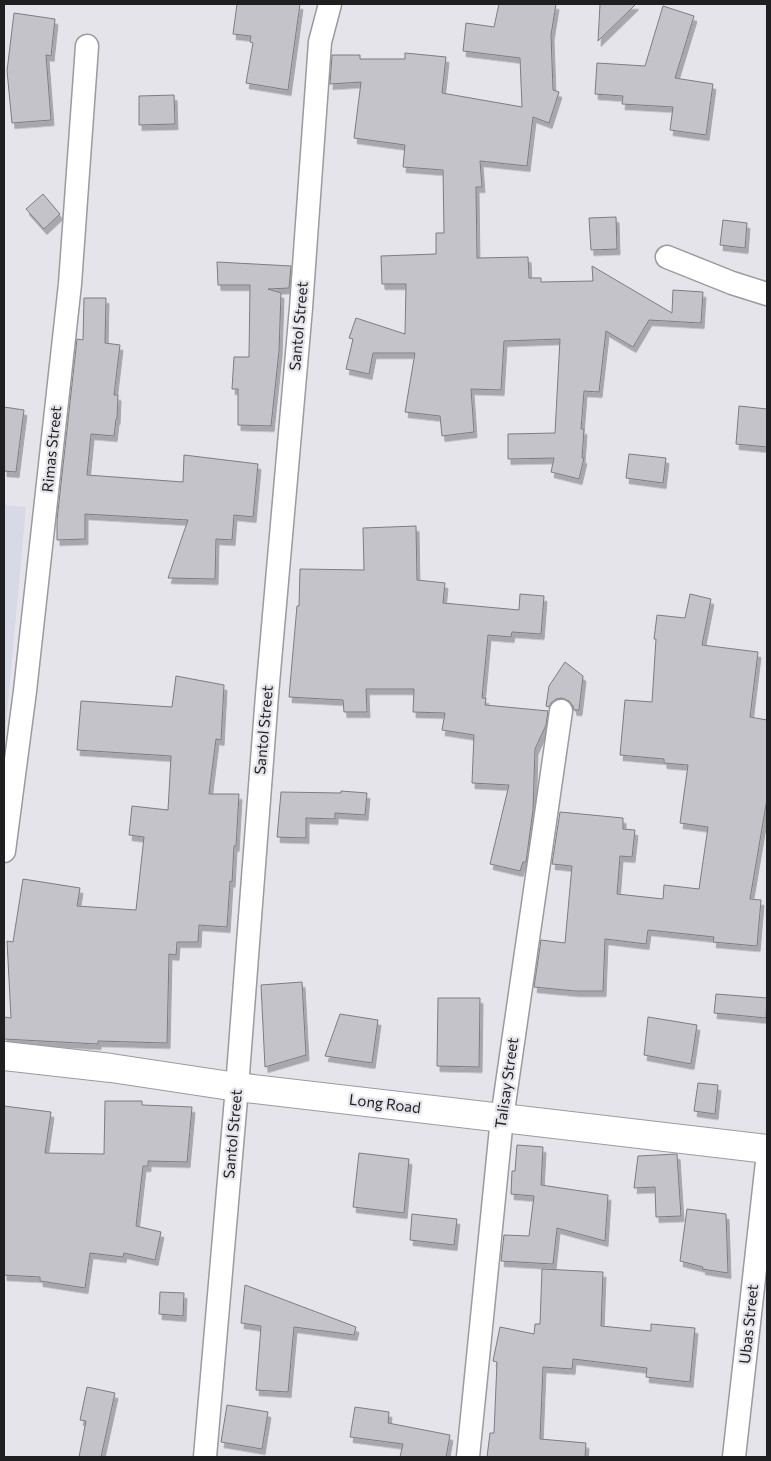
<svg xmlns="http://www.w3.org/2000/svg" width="771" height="1461" font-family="Commissioner,sans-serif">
	<defs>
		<filter id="shadow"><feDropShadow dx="3" dy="5.5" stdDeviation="0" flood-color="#0004"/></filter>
	</defs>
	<rect width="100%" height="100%" fill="#e4e4ea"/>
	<path fill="#d8d9e6" d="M 4,505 L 26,507 L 4,747 Z"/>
	<path fill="#c3c3c9" stroke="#7c7d82" filter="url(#shadow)" d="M 237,4 L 300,4 L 288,90 L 246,83 L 253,43 L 250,42 L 251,36 L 233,34 Z
		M 499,4 L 556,4 L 551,35 L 553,90 L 559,92 L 549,123 L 533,117 L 527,166 L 480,161 L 482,187 L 476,187 L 477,258 L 528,257 L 529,278 L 541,278 L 541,282 L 593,281 L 592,266 L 672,313 L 673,290 L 703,292 L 701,323 L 649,320 L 633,347 L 606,331 L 599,392 L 584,391 L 581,429 L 584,429 L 582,458 L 584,458 L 579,479 L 551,472 L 554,458 L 508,459 L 508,434 L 555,433 L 560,339 L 504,341 L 501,390 L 471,389 L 474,432 L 442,436 L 440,416 L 405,412 L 415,353 L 373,353 L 369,374 L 346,369 L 353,339 L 349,338 L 356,318 L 405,334 L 406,284 L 382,284 L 381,256 L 436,254 L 436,233 L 444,233 L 443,170 L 403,167 L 405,145 L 354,138 L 361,82 L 330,84 L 332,55 L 360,55 L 360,59 L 405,59 L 405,53 L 446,57 L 442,93 L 522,107 L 520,58 L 463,51 L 466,23 L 494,27 Z
		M 600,4 L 636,4 L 598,41 Z
		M 663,6 L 694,16 L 675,78 L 713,84 L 706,135 L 670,130 L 673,107 L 622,104 L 623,96 L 595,94 L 597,63 L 645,66 Z
		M 14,13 L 55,19 L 51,56 L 46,55 L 51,120 L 12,123 L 7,71 Z
		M 174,95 L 175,124 L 139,125 L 139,96 Z
		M 43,194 L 60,214 L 44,229 L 26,209 Z
		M 616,217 L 617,249 L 591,250 L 589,218 Z
		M 723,220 L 747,223 L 745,248 L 720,245 Z
		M 217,262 L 291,266 L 289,288 L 268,289 L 281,293 L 279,351 L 271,426 L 238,425 L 238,389 L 232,389 L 234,357 L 249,357 L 250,285 L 218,285 Z
		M 84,298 L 106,298 L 105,343 L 120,345 L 114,395 L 118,395 L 117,419 L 116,419 L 114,436 L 91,434 L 87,475 L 183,482 L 184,455 L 258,464 L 253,517 L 234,515 L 232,540 L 216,539 L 215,579 L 168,578 L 188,520 L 85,514 L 85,539 L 57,540 L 57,520 L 77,339 L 83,340 Z
		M 739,406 L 767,409 L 767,447 L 736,444 Z
		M 4,407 L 24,410 L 16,472 L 4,471 Z
		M 629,454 L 666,458 L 663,483 L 626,478 Z
		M 416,526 L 417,580 L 445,583 L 443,603 L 519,610 L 520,594 L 544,596 L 541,634 L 512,632 L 511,637 L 488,635 L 482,698 L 486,698 L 485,705 L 548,711 L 546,725 L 535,749 L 533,810 L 526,862 L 523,862 L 520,871 L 490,864 L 509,785 L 472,783 L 474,735 L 442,730 L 445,713 L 413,712 L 414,689 L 366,689 L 367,712 L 344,712 L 343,700 L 289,697 L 297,606 L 299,606 L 300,569 L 364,570 L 363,528 Z
		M 690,594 L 711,599 L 702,645 L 758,652 L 750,717 L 767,720 L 767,799 L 750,899 L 761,900 L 757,946 L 713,942 L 714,937 L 648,930 L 646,944 L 605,939 L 603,991 L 575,991 L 534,987 L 541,940 L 565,943 L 572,866 L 552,864 L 560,812 L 623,818 L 623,829 L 635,830 L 632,857 L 620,856 L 617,894 L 663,899 L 664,885 L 699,889 L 708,827 L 680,823 L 688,765 L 664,763 L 664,759 L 620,755 L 625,700 L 652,702 L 656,639 L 654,639 L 657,615 L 685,618 Z
		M 565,662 L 583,676 L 579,710 L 574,710 L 573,706 L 569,701 L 562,698 L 556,699 L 551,703 L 549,707 L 546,706 L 549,686 Z
		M 176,676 L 224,685 L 221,740 L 216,739 L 209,794 L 239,794 L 236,846 L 234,846 L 232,882 L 230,881 L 227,927 L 199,925 L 198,942 L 177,942 L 176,955 L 169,954 L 167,1043 L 98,1041 L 98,1044 L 4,1039 L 4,1017 L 11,1018 L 7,941 L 13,942 L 23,879 L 80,888 L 77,906 L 136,910 L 144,837 L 129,835 L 132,806 L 168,810 L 171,756 L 77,750 L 81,701 L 172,707 Z
		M 341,791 L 367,793 L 365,815 L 335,813 L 335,819 L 306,818 L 306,838 L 277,837 L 281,792 L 341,793 Z
		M 302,982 L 306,1055 L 265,1067 L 261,985 Z
		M 716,994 L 767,998 L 766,1018 L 714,1013 Z
		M 438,998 L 480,998 L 479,1067 L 437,1066 Z
		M 340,1014 L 378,1020 L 372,1063 L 325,1056 Z
		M 648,1017 L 697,1025 L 691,1064 L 644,1055 Z
		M 698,1083 L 718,1085 L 715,1114 L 694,1111 Z
		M 105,1101 L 142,1101 L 142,1105 L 192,1107 L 187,1162 L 148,1161 L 148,1166 L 143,1166 L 136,1226 L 161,1232 L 155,1260 L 124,1253 L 123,1257 L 90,1253 L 85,1288 L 40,1281 L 40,1277 L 4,1275 L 4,1106 L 51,1112 L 45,1153 L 104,1154 Z
		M 517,1145 L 543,1147 L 541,1185 L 608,1195 L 605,1241 L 557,1228 L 553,1264 L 501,1261 L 504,1235 L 529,1236 L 534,1196 L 511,1194 L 512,1171 L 515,1171 Z
		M 359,1153 L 409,1159 L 404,1213 L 353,1207 Z
		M 677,1154 L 681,1216 L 656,1217 L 655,1187 L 634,1188 L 638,1156 Z
		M 687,1209 L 726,1214 L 728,1273 L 702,1269 L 703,1267 L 680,1261 Z
		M 412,1214 L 457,1219 L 454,1245 L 410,1240 Z
		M 542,1269 L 603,1272 L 601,1326 L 651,1331 L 651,1324 L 695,1328 L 690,1382 L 646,1377 L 647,1368 L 573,1359 L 572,1369 L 543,1367 L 540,1439 L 586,1443 L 585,1457 L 487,1457 L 490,1433 L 494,1433 L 497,1362 L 493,1361 L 500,1327 L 534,1334 L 535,1324 L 540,1324 Z
		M 245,1285 L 356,1327 L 354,1335 L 294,1327 L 288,1392 L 256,1390 L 261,1326 L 241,1323 Z
		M 160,1292 L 184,1293 L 183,1316 L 159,1314 Z
		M 87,1387 L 115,1393 L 101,1457 L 79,1457 L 86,1421 L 80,1420 Z
		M 227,1405 L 268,1412 L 262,1449 L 221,1442 Z
		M 355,1407 L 389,1412 L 388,1423 L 450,1435 L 446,1457 L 400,1457 L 403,1444 L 350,1437 Z"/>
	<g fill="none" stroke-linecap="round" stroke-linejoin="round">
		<defs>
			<path id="minor" d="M 667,257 L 732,283 L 767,294
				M 4,851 L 25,691 L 70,284 L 87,46
				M 205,1457 L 237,1087 L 267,695 L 301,308 L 320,42 L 330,4
				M 468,1457 L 502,1118 L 561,711
				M 734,1457 L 767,1162"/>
			<path id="tertiary" d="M 4,1056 L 111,1068 L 237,1087 L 767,1149"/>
		</defs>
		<use href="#minor" stroke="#9a9a9f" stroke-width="25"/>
		<use href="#tertiary" stroke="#9a9a9f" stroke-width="30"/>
		<use href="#minor" stroke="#fff" stroke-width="22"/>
		<use href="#tertiary" stroke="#fff" stroke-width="28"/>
	</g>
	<g text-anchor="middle" stroke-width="4.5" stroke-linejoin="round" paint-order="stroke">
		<g font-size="15" fill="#1f1f21" stroke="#e4e4ea">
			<text transform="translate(299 326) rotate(-85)" y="5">Santol Street</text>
			<text transform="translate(52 449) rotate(-84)" y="5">Rimas Street</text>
			<text transform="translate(264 730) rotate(-85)" y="5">Santol Street</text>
			<text transform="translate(507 1083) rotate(-82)" y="5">Talisay Street</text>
			<text transform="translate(385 1104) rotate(7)" y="5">Long Road</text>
			<text transform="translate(233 1134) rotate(-85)" y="5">Santol Street</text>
			<text transform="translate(749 1324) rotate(-84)" y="5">Ubas Street</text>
		</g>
	</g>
	<rect width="771" height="1461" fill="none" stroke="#1f1f21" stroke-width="10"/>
</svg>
